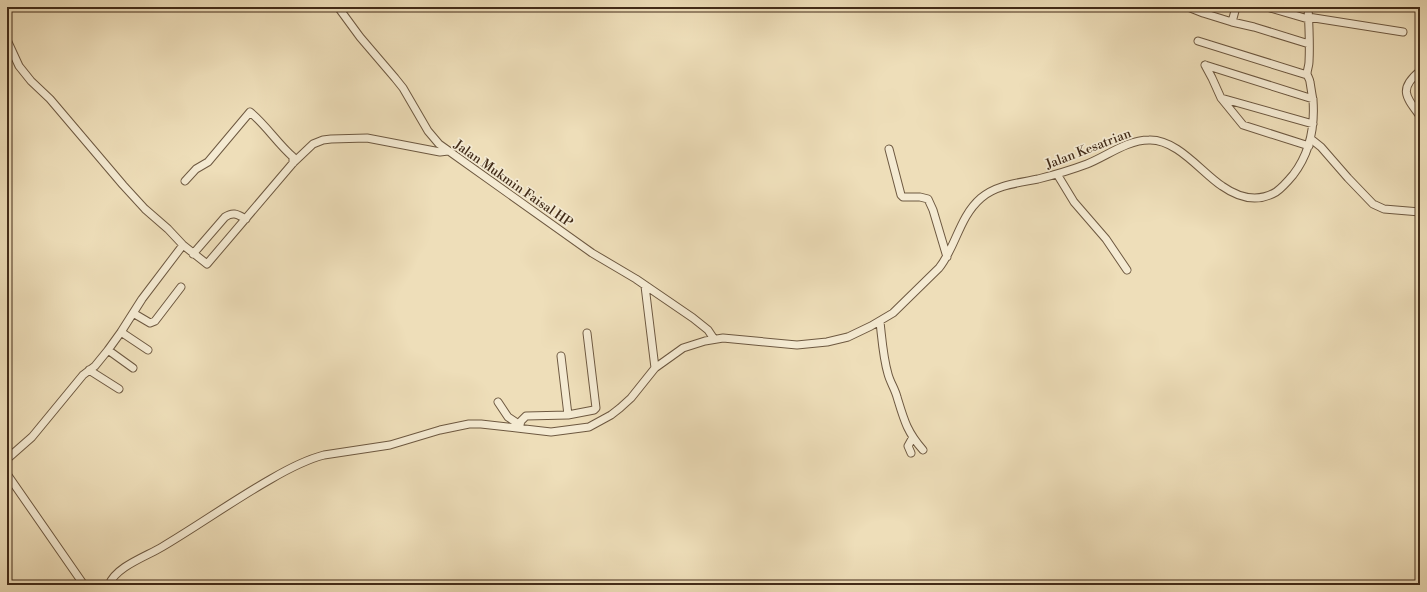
<svg xmlns="http://www.w3.org/2000/svg" width="1427" height="592" font-family="'Libre Bodoni',serif">
	<rect width="100%" height="100%" fill="#eedeb9"/>
	<filter id="stains"><feTurbulence type="fractalNoise" baseFrequency=".005" numOctaves="4"/><feColorMatrix values="0 0 0 0 .2 0 0 0 0 .09 0 0 0 0 .02 0 0 0 .5 -.17"/></filter>
	<radialGradient id="worn" r=".72"><stop offset=".6" stop-color="#630" stop-opacity="0"/><stop offset="1" stop-color="#630" stop-opacity=".3"/></radialGradient>
	<g fill="none" stroke-linecap="round" stroke-linejoin="round">
		<defs>
			<path id="minor" d="M 338,7 L 360,37 L 395,78 L 403,88 L 428,131 L 439,144 L 592,253 L 636,279 L 693,318 L 708,330 L 714,339
				M 1188,7 L 1203,13 L 1206,7
				M 1267,7 L 1308,19
				M 1203,13 L 1232,22 L 1236,7
				M 1308,17 L 1403,32
				M 1232,22 L 1254,27 L 1309,44
				M 7,40 L 19,66 L 31,81 L 50,99 L 123,185 L 145,209 L 168,229 L 183,245 L 207,264 L 293,163 L 313,144 L 323,140 L 331,139 L 367,138 L 440,152 L 448,151
				M 1198,41 L 1307,75
				M 1205,65 L 1212,78 L 1221,98 L 1243,125 L 1309,146
				M 1205,65 L 1313,99
				M 1420,71 C 1398,89 1406,97 1420,116
				M 1221,98 L 1313,124
				M 1311,139 L 1321,147 L 1348,178 L 1373,204 L 1384,209 L 1420,212
				M 889,149 L 901,195 L 903,197 L 920,197 L 928,199 L 933,210 L 947,257
				M 1057,174 L 1074,202 L 1106,239 L 1127,270
				M 185,181 L 196,169 L 208,162 L 250,112 C 266,125 277,143 293,157 L 293,163
				M 193,254 L 225,217 C 234,211 238,215 246,219
				M 645,286 L 655,368
				M 133,313 L 150,323 L 155,321 L 181,287
				M 880,322 C 882,339 883,357 888,374 C 890,382 895,389 897,397 C 904,420 907,432 923,450
				M 121,332 L 148,350
				M 108,350 L 133,368
				M 561,356 L 568,415
				M 89,370 L 119,389
				M 498,402 L 508,417 L 520,425
				M 519,428 L 521,421 L 526,416 L 568,415 L 594,410 L 596,408 L 587,333
				M 911,453 L 908,446 L 913,437
				M 7,459 L 32,437 L 83,375 L 95,366 L 108,350 L 121,332 L 142,299 L 183,245
				M 7,474 L 84,585
				M 109,585 C 115,567 147,556 162,547 C 199,525 234,500 271,479 C 288,469 305,460 324,455 L 390,445 L 440,430 L 469,424 L 481,424 L 551,432 L 589,427 L 611,415 L 620,408 L 631,398 L 655,368 L 683,348 L 705,341 L 723,338 L 797,345 L 827,342 L 848,337 L 871,326 L 893,313 L 939,268 C 956,247 959,217 981,198 C 996,185 1018,183 1038,179 C 1054,175 1071,170 1087,164 C 1107,156 1127,140 1149,140 C 1177,139 1201,172 1222,186 C 1239,198 1257,203 1276,192 C 1283,187 1288,181 1293,175 C 1310,153 1315,128 1313,100 C 1312,95 1311,88 1310,82 C 1310,80 1308,77 1307,74 C 1307,70 1309,66 1309,62 C 1310,44 1309,25 1308,7"/>
		</defs>
		<use href="#minor" stroke="#6d5840" stroke-width="9"/>
		<use href="#minor" stroke="#f4ead2" stroke-width="7"/>
	</g>
	<g text-anchor="middle" stroke-width="3.5" stroke-linejoin="round" paint-order="stroke">
		<g font-size="13" fill="#422b18" stroke="#f4ead2">
			<text transform="translate(1088 148) rotate(-21)" y="5">Jalan Kesatrian</text>
			<text transform="translate(514 183) rotate(35)" y="5">Jalan Mukmin Faisal HP</text>
		</g>
	</g>
	<rect width="1427" height="592" fill="none" stroke="#eedeb9" stroke-width="24"/>
	<rect x="8" y="8" width="1411" height="576" fill="none" stroke="#422b18" stroke-width="2"/>
	<rect x="12" y="12" width="1403" height="568" fill="none" stroke="#422b18"/>
	<rect width="100%" height="100%" filter="url(#stains)"/>
	<rect width="100%" height="100%" fill="url(#worn)"/>
</svg>
